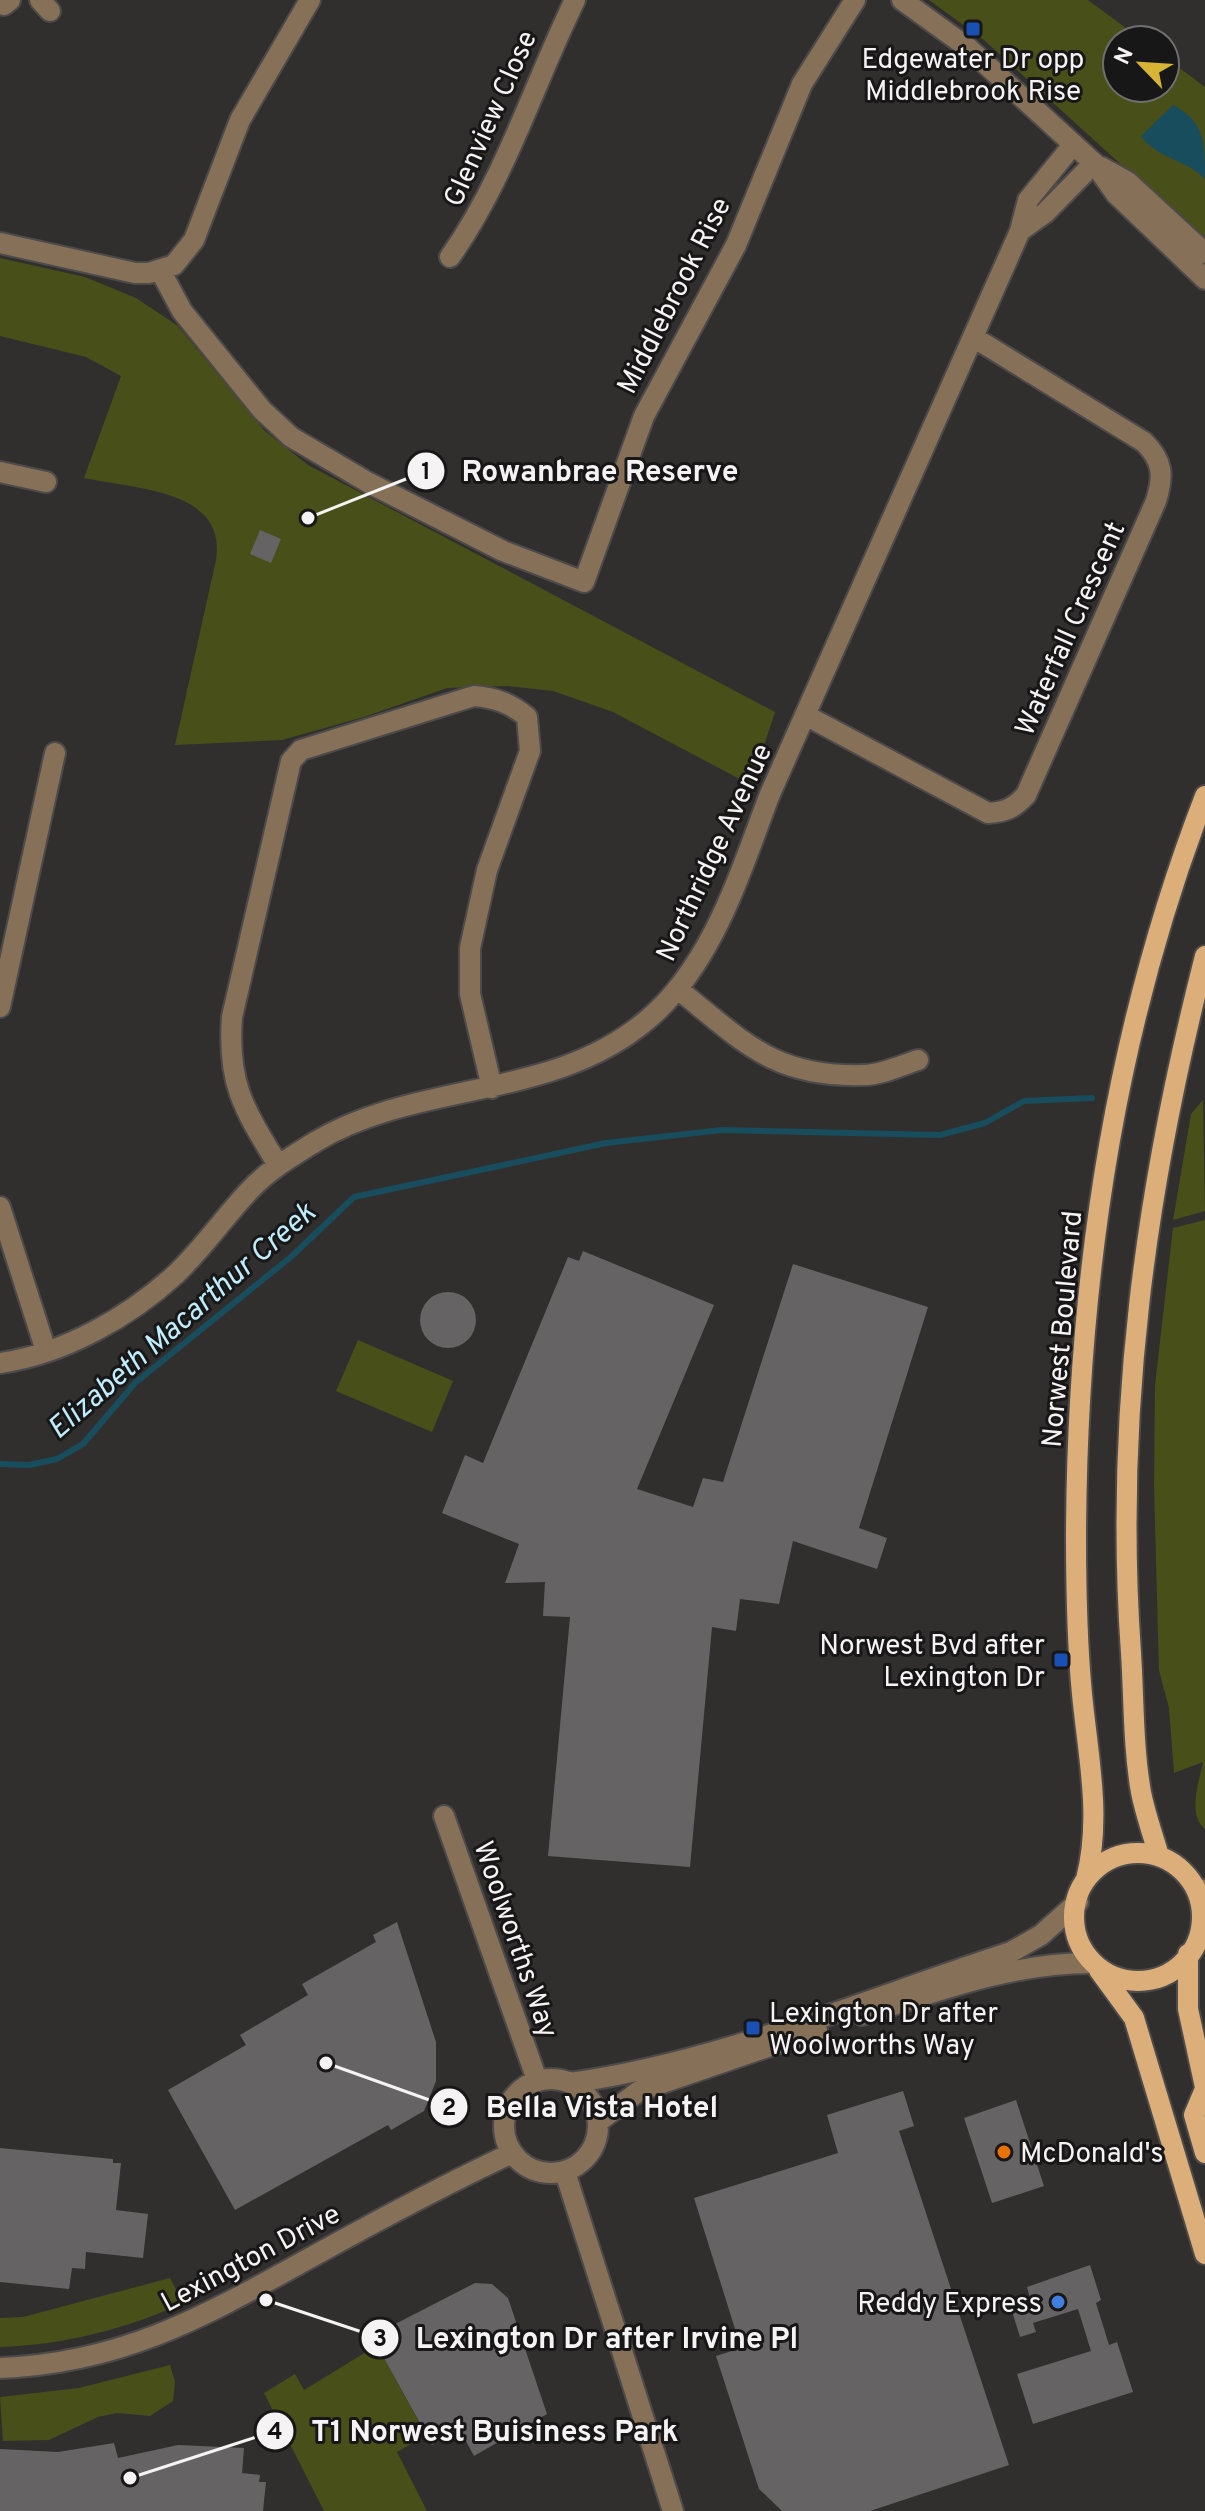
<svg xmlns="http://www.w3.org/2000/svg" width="1205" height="2511" font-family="Overpass,sans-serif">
	<rect width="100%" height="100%" fill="#312f2e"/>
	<path fill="#494f19" d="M 929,0 L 1088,0 L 1142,40 L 1117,40 L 1117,88 L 1165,88 L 1165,57 L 1205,87 L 1205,241 L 984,40 Z
		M 0,258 L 85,277 L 136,298 L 178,326 L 265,431 L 308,465 L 775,712 L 751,785 L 613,712 L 553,691 L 508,686 L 447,688 L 364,717 L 282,740 L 175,745 L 216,560 C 227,489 135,489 84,478 L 121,376 L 86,357 L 0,336 Z
		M 1203,1100 L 1205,1211 L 1173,1220 L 1191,1114 Z
		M 1205,1220 L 1205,1829 C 1187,1814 1199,1782 1203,1762 L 1174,1773 L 1169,1708 L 1159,1670 L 1154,1487 L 1155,1385 L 1173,1228 Z
		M 358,1340 L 453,1381 L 432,1432 L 336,1391 Z
		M 170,2278 L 183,2303 C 127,2329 63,2345 0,2347 L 0,2318 L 23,2317 Z
		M 371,2349 L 374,2354 L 380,2351 L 426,2435 L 397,2452 L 427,2511 L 324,2511 L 264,2393 L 295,2374 L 304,2390 Z
		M 170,2365 L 175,2382 L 173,2401 L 150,2416 L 117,2413 L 98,2417 L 49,2440 L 3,2441 L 0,2397 L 79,2388 Z"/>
	<path fill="#184d5d" d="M 1173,105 C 1205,122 1205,142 1205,179 C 1187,160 1156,158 1141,136 Z"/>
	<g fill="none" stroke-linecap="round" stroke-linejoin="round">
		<path stroke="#184d5d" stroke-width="6" d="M 0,1464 L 29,1465 L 57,1459 L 83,1444 L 135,1383 L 292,1256 L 354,1197 L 606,1143 L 722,1130 L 940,1135 L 985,1123 L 1024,1101 L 1092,1098"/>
	</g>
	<path fill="#666364" d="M 260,530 L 281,539 L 271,563 L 250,554 Z
		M 583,1251 L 714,1305 L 637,1489 L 693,1507 L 703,1478 L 723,1482 L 793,1264 L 928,1307 L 859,1528 L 887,1538 L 877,1569 L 793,1541 L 779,1604 L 740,1599 L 736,1631 L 712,1627 L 690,1867 L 548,1856 L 570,1617 L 543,1616 L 545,1582 L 505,1583 L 519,1544 L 442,1513 L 465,1455 L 483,1463 L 568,1257 L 579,1261 Z
		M420 1320a28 28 0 1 1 56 0a28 28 0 1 1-56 0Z
		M 397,1922 L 436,2042 L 436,2081 L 424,2111 L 391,2130 L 388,2125 L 235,2210 L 168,2090 L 246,2045 L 240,2035 L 308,1995 L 302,1984 L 376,1942 L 373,1935 Z
		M 903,2091 L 914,2126 L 899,2131 L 1009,2465 L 870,2511 L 782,2511 L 759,2489 L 716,2356 L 741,2348 L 694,2198 L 838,2153 L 827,2115 Z
		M 1016,2100 L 1044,2186 L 992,2203 L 964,2118 Z
		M 0,2148 L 113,2159 L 113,2163 L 121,2163 L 116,2210 L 148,2214 L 143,2258 L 86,2252 L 85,2269 L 72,2268 L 69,2289 L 0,2282 Z
		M 1090,2265 L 1101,2300 L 1096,2303 L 1109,2345 L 1117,2342 L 1133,2392 L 1033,2424 L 1017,2374 L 1091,2351 L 1078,2309 L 1033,2323 L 1036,2332 L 1020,2337 L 1010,2305 L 1030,2298 L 1027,2287 Z
		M 475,2283 L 492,2284 L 508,2298 L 547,2414 L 474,2456 L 460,2430 L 432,2445 L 380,2351 L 374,2354 L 366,2339 Z
		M 114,2443 L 118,2458 L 178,2445 L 244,2448 L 242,2473 L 260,2475 L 259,2482 L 266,2482 L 263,2511 L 0,2511 L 0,2449 L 58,2452 Z"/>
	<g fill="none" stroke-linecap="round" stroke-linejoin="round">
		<defs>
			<path id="minor" d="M 40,0 L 50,11
				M 4,5 L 10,0
				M 1020,231 L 1045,213 L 1094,163
				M 0,243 L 135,273 L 149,273 L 174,265 L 194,240 L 240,120 L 310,0
				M 450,257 C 505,179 533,86 575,0
				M 160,270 L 182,311 L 262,410 L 291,437 L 369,483 L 503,551 L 584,582 L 644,416 L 736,245 L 802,84 L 855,0
				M 0,472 L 46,482
				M 807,716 L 988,813 C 1006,812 1014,808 1026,795 L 1156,501 C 1164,475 1163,461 1144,442 L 973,337
				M 679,990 C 744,1042 774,1078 864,1075 C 882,1075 902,1065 918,1060
				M 0,1007 L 55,753
				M 278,1165 C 244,1109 227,1084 232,1017 L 291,761 L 301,750 L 474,696 C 496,698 510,703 527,717 L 530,751 L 487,870 L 470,948 L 470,994 L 492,1088
				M 0,1207 L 46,1351
				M 0,1363 C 64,1354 129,1317 176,1274 C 202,1249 223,1219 248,1192 C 267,1171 291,1157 315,1142 C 418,1080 552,1101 647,1020 C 713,965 740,872 770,794 L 1020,231 L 1028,200 L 1073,145
				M 444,1816 L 537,2080
				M 1196,1889 L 1205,1890
				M 1198,1940 L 1205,1936
				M 862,2015 C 938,1991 1011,1963 1091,1963
				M504 2126a47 47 0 1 1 94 0a47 47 0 1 1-94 0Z
				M 570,2083 C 721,2062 866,1999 1011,1952 L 1041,1935 L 1078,1902
				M 598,2122 L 639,2091 L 817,2030
				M 565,2172 L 673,2511
				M 0,2368 C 127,2363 210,2313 317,2254 C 382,2218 446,2184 512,2153"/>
			<path id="tertiary" d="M 902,0 L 967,47 L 1094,163 L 1116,194 L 1205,279
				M 1101,167 L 1128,182 L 1205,253"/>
			<path id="primary" d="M1074 1917a64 64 0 1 1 128 0a64 64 0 1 1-128 0Z
				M 1159,1856 C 1153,1835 1145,1813 1141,1792 C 1133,1747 1134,1698 1131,1653 C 1114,1413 1146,1187 1205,956
				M 1086,1879 C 1102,1818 1088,1756 1082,1694 C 1077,1642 1076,1588 1076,1536 C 1077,1285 1114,1031 1205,796
				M 1188,1954 L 1188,2009 L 1205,2087
				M 1099,1970 L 1134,2018 L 1205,2254
				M 1205,2089 L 1194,2115 L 1205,2153"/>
		</defs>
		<use href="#minor" stroke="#4c4a4a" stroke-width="24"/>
		<use href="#tertiary" stroke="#4c4a4a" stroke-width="24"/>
		<use href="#primary" stroke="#4c4a4a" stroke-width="24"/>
		<use href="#minor" stroke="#867057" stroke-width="20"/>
		<use href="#tertiary" stroke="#867057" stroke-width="20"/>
		<use href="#primary" stroke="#dcaf7a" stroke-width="20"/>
	</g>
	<g fill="#1a4fb4" stroke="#181717" stroke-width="3">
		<rect x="965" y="21" width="16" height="16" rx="4"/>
		<rect x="1053" y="1652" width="16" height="16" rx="4"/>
		<rect x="745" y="2020" width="16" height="16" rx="4"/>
	</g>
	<circle fill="#e8710a" stroke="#181717" stroke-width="3" cx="1004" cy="2152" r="8"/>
	<circle fill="#3f7fe0" stroke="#181717" stroke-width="3" cx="1058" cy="2302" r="8"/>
	<g text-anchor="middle" stroke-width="6" stroke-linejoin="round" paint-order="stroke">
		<g font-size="28" fill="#f5f3f3" stroke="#181717" text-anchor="end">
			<text x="973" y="68" text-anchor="middle">Edgewater Dr opp<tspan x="973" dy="32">Middlebrook Rise</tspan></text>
			<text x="1045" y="1654">Norwest Bvd after<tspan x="1045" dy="32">Lexington Dr</tspan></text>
			<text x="769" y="2022" text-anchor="start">Lexington Dr after<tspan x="769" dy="32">Woolworths Way</tspan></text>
			<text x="1020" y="2162" text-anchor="start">McDonald's</text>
			<text x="1042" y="2312">Reddy Express</text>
		</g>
		<g font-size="28" fill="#f5f3f3" stroke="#181717">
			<text transform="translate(489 118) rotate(-66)" y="10">Glenview Close</text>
			<text transform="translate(673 295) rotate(-63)" y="10">Middlebrook Rise</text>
			<text transform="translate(1069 628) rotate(-66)" y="10">Waterfall Crescent</text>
			<text transform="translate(713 852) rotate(-65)" y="10">Northridge Avenue</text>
			<text transform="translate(1061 1329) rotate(-85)" y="10">Norwest Boulevard</text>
			<text transform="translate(517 1939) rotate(71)" y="10">Woolworths Way</text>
			<text transform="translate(250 2257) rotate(-28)" y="10">Lexington Drive</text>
		</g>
		<g font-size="30" font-style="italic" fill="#bfedfe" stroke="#181717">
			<text transform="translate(181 1320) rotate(-41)" y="10">Elizabeth Macarthur Creek</text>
		</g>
	</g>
	<path fill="none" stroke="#f5f3f3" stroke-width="3" d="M308 518L426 471M326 2063L449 2107M266 2300L380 2338M130 2478L275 2431"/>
	<g fill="#f5f3f3" stroke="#181717" stroke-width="3">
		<circle cx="308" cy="518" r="8"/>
		<circle cx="326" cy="2063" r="8"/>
		<circle cx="266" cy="2300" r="8"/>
		<circle cx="130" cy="2478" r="8"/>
		<circle cx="426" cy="471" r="20"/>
		<circle cx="449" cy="2107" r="20"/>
		<circle cx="380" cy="2338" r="20"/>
		<circle cx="275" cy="2431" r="20"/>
	</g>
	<g font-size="24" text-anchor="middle" font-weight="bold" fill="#111">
		<text x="426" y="479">1</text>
		<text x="449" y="2115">2</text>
		<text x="380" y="2346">3</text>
		<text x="275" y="2439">4</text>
	</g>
	<g font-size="30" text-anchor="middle" font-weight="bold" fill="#f5f3f3" stroke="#181717" stroke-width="6" stroke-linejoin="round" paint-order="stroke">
		<text x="600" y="481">Rowanbrae Reserve</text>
		<text x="602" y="2117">Bella Vista Hotel</text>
		<text x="607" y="2348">Lexington Dr after Irvine Pl</text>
		<text x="495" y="2441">T1 Norwest Buisiness Park</text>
	</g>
	<g transform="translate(1141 64) rotate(295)"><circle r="38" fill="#181717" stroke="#706f6f" stroke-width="2"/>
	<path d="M0-6L14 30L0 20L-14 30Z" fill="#d8b434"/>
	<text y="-12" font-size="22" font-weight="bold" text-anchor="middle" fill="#f5f3f3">N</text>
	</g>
</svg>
